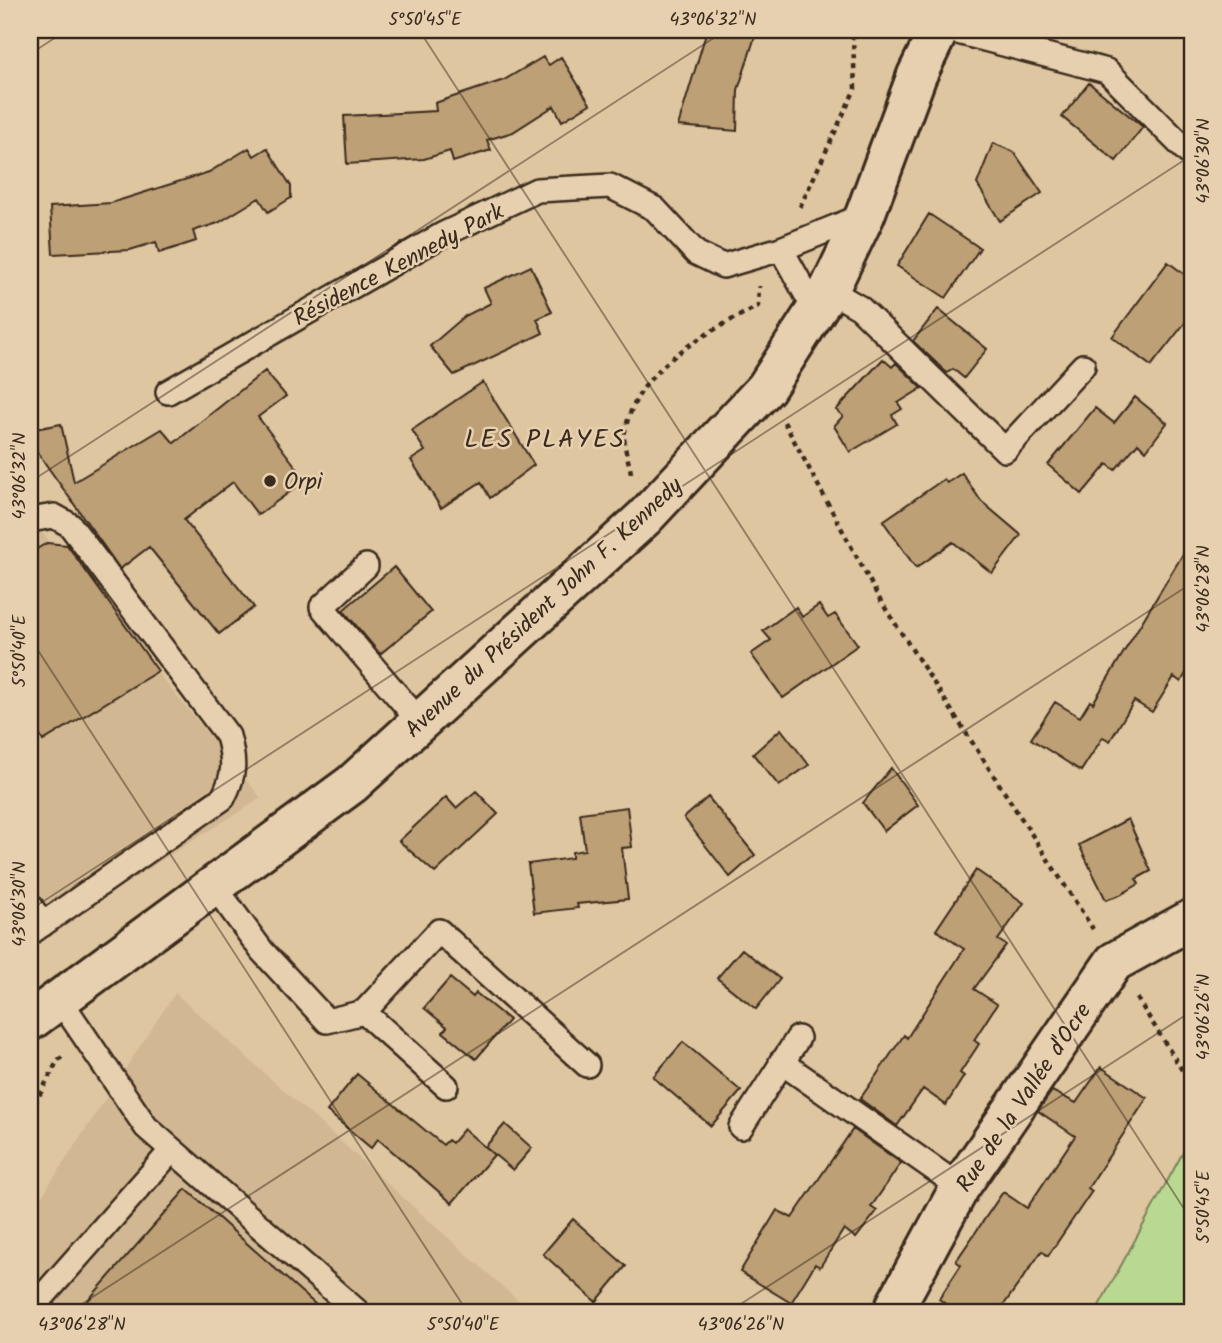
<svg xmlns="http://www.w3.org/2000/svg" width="1222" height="1343" font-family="Kalam,sans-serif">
	<rect width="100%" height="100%" fill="#dec6a1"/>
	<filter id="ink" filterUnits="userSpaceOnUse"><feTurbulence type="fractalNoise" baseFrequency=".0143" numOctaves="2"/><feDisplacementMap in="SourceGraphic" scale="14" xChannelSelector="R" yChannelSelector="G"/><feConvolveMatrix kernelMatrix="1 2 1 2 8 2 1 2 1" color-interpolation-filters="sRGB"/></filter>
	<g filter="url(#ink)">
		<path fill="#d1b892" d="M 30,518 L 261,798 L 30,943 Z
			M 175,993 L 532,1313 L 30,1313 L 30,1214 Z"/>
		<path fill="#b9d992" stroke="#7a8258" stroke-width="2" d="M 1192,1136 L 1192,1313 L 1095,1313 Z"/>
		<path fill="#bda075" stroke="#3b2a1e" stroke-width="2" d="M 707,30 L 757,30 L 738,90 L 737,131 L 678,126 Z
			M 543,57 L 549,65 L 561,57 L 590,104 L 562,121 L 554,106 L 513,132 L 487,140 L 491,150 L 453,162 L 450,151 L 424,159 L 347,164 L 344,116 L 436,111 L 435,103 L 504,80 Z
			M 1089,83 L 1143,127 L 1116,161 L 1062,117 Z
			M 993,143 L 1014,152 L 1042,193 L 1000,221 L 977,184 Z
			M 249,148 L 254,156 L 267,148 L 291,186 L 291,198 L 268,212 L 259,198 L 218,223 L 193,231 L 196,241 L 159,253 L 156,242 L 130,250 L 53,254 L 50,207 L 111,203 L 209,172 Z
			M 929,214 L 980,248 L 946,298 L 897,266 Z
			M 1168,262 L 1192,280 L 1192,314 L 1151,366 L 1112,337 Z
			M 531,266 L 552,312 L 537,319 L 543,333 L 454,375 L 430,346 L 465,316 L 491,303 L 484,288 Z
			M 938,309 L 987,349 L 964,378 L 953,369 L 947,373 L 913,341 Z
			M 883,359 L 892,367 L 896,363 L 922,388 L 898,403 L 902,409 L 892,415 L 897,424 L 850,452 L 834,426 L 843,416 L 836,410 Z
			M 265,371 L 286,396 L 258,417 L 306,480 L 258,515 L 233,482 L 184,520 L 254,607 L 219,634 L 149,547 L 120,569 L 30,442 L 30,430 L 61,424 L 74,482 L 162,429 L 174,443 Z
			M 483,382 L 534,465 L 490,498 L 481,482 L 441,508 L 411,460 L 425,451 L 412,430 Z
			M 1135,397 L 1167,423 L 1146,451 L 1138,443 L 1115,470 L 1107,464 L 1082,494 L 1048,465 L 1095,408 L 1114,423 Z
			M 962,473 L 981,501 L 1021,535 L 992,573 L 953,542 L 916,568 L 883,521 L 944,479 L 947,483 Z
			M 1192,539 L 1192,663 L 1181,682 L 1174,677 L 1152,712 L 1134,701 L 1110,741 L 1103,737 L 1081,771 L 1031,739 L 1055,702 L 1080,717 L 1090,701 L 1093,703 Z
			M 47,543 L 67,545 L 158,671 L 43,741 L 30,718 L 30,553 Z
			M 394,567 L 431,612 L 380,654 L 343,610 Z
			M 819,605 L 828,618 L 835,614 L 858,645 L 783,698 L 751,654 L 771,640 L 763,631 L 796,607 L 802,617 Z
			M 781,729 L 809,765 L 779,786 L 753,754 Z
			M 891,768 L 918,805 L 884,831 L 863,803 Z
			M 476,791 L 498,814 L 435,873 L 399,841 L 446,797 L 456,808 Z
			M 708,797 L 755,855 L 730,877 L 684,818 Z
			M 627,807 L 632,847 L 622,848 L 628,899 L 577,904 L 578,908 L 534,913 L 528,864 L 572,858 L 572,852 L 585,850 L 580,813 Z
			M 1128,819 L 1151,871 L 1136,879 L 1139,884 L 1120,895 L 1106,900 L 1079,845 Z
			M 976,870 L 1024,903 L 998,940 L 1006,945 L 974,989 L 997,1004 L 974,1040 L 979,1044 L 960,1073 L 964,1076 L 946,1105 L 923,1089 L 897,1126 L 860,1099 L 904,1035 L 907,1038 L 964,949 L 936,930 Z
			M 742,949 L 780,979 L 756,1009 L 717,978 Z
			M 450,978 L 473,997 L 476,993 L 509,1020 L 476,1059 L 443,1032 L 447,1027 L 424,1008 Z
			M 683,1042 L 741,1091 L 711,1126 L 653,1077 Z
			M 1101,1067 L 1147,1098 L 1088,1188 L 1092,1191 L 1048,1256 L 1042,1251 L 998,1313 L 957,1313 L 939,1299 L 961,1265 L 956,1261 L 1003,1192 L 1027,1208 L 1075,1136 L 1038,1111 L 1052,1091 L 1076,1103 Z
			M 357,1074 L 443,1145 L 448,1140 L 452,1143 L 464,1129 L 494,1155 L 452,1203 L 378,1139 L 371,1148 L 327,1111 Z
			M 505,1124 L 532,1148 L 513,1170 L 485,1147 Z
			M 853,1129 L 901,1163 L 871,1207 L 877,1211 L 856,1238 L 844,1229 L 820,1267 L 815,1264 L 791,1303 L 740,1272 L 777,1210 L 792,1218 Z
			M 186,1189 L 325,1313 L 77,1313 Z
			M 573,1219 L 626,1266 L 596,1302 L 543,1254 Z"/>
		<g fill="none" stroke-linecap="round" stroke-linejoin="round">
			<defs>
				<path id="service" d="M 950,30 L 1107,71 L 1188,152
					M 829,290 L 860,308 L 1005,450 L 1083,366
					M 816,312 L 781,249 L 865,215
					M 168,392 L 442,235 L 537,190 L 610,186 L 655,209 L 696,253 L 723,266 L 781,249
					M 30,520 L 54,516 L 70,525 L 228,736 C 235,762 235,775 223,798 L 30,933
					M 366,566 L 322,607 L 420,722
					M 215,887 L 262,951 L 327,1021 L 364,1012 L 446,1086
					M 30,905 L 42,925
					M 60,1000 L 146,1127 L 359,1313
					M 364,1012 L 439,931 L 587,1065
					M 781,1062 L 960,1187
					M 741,1127 L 798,1038
					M 30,1311 L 172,1150"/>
				<path id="minor" d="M 895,1313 L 896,1305 L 960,1187 L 1114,962 L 1192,919"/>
				<path id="secondary" d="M 30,1021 L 352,784 L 644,518 L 766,388 L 829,290 L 865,215 L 917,75 L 939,30"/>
			</defs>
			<use href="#service" stroke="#3b2a1e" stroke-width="28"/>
			<use href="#minor" stroke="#3b2a1e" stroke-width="44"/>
			<use href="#secondary" stroke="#3b2a1e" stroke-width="44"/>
			<path stroke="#3b2a1e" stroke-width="4.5" stroke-dasharray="5 5" stroke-linecap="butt" d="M 800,207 L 855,89 L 853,38 L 857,30
				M 784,422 L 880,600 L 1093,929
				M 631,473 C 629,461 622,443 625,431 C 638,366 705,334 758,306 L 759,286
				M 1137,998 L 1192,1086
				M 30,1113 L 58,1060 L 62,1057"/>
			<use href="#service" stroke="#e6d0af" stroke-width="23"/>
			<use href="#minor" stroke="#e6d0af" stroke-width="38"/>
			<use href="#secondary" stroke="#e6d0af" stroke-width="38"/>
		</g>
	</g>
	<path fill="none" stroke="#3b2a1e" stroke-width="2" stroke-opacity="0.45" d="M 419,30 L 1192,1221M 30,54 L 67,30M 30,482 L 726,30M 30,638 L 468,1313M 30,910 L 1192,155M 68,1313 L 1192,583M 727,1313 L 1192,1011"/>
	<circle fill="#3b2a1e" stroke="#e6d0af" stroke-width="2.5" cx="270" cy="481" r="7"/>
	<g text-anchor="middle" stroke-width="5" stroke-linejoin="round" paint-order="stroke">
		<g font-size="23" fill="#3b2a1e" stroke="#e6d0af">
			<text transform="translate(398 264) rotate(-28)" y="8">Résidence Kennedy Park</text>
			<text transform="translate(543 607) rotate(-43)" y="8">Avenue du Président John F. Kennedy</text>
			<text transform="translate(1023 1097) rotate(-56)" y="8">Rue de la Vallée d'Ocre</text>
		</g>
		<g font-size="23" fill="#3b2a1e" stroke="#e6d0af" text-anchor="start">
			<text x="284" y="489">Orpi</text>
		</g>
		<g font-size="26" letter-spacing="2" fill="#3b2a1e" stroke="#e6d0af">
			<text x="545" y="447">LES PLAYES</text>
		</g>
	</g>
	<rect width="1222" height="1343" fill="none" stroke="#e6d0af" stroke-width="77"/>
	<rect x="38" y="38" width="1146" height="1266" fill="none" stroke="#3b2a1e" stroke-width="2.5"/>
	<g font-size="18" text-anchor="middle" fill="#3b2a1e">
		<text x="425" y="25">5°50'45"E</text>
		<text x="713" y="25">43°06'32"N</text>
		<text transform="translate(1203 161) rotate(-90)" y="6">43°06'30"N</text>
		<text transform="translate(19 476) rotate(-90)" y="6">43°06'32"N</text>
		<text transform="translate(1203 589) rotate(-90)" y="6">43°06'28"N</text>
		<text transform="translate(19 651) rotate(-90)" y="6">5°50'40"E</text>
		<text transform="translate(19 904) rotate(-90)" y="6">43°06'30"N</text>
		<text transform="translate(1203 1017) rotate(-90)" y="6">43°06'26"N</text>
		<text transform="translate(1203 1207) rotate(-90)" y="6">5°50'45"E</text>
		<text x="82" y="1330">43°06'28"N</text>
		<text x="463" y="1330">5°50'40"E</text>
		<text x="741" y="1330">43°06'26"N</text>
	</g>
</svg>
